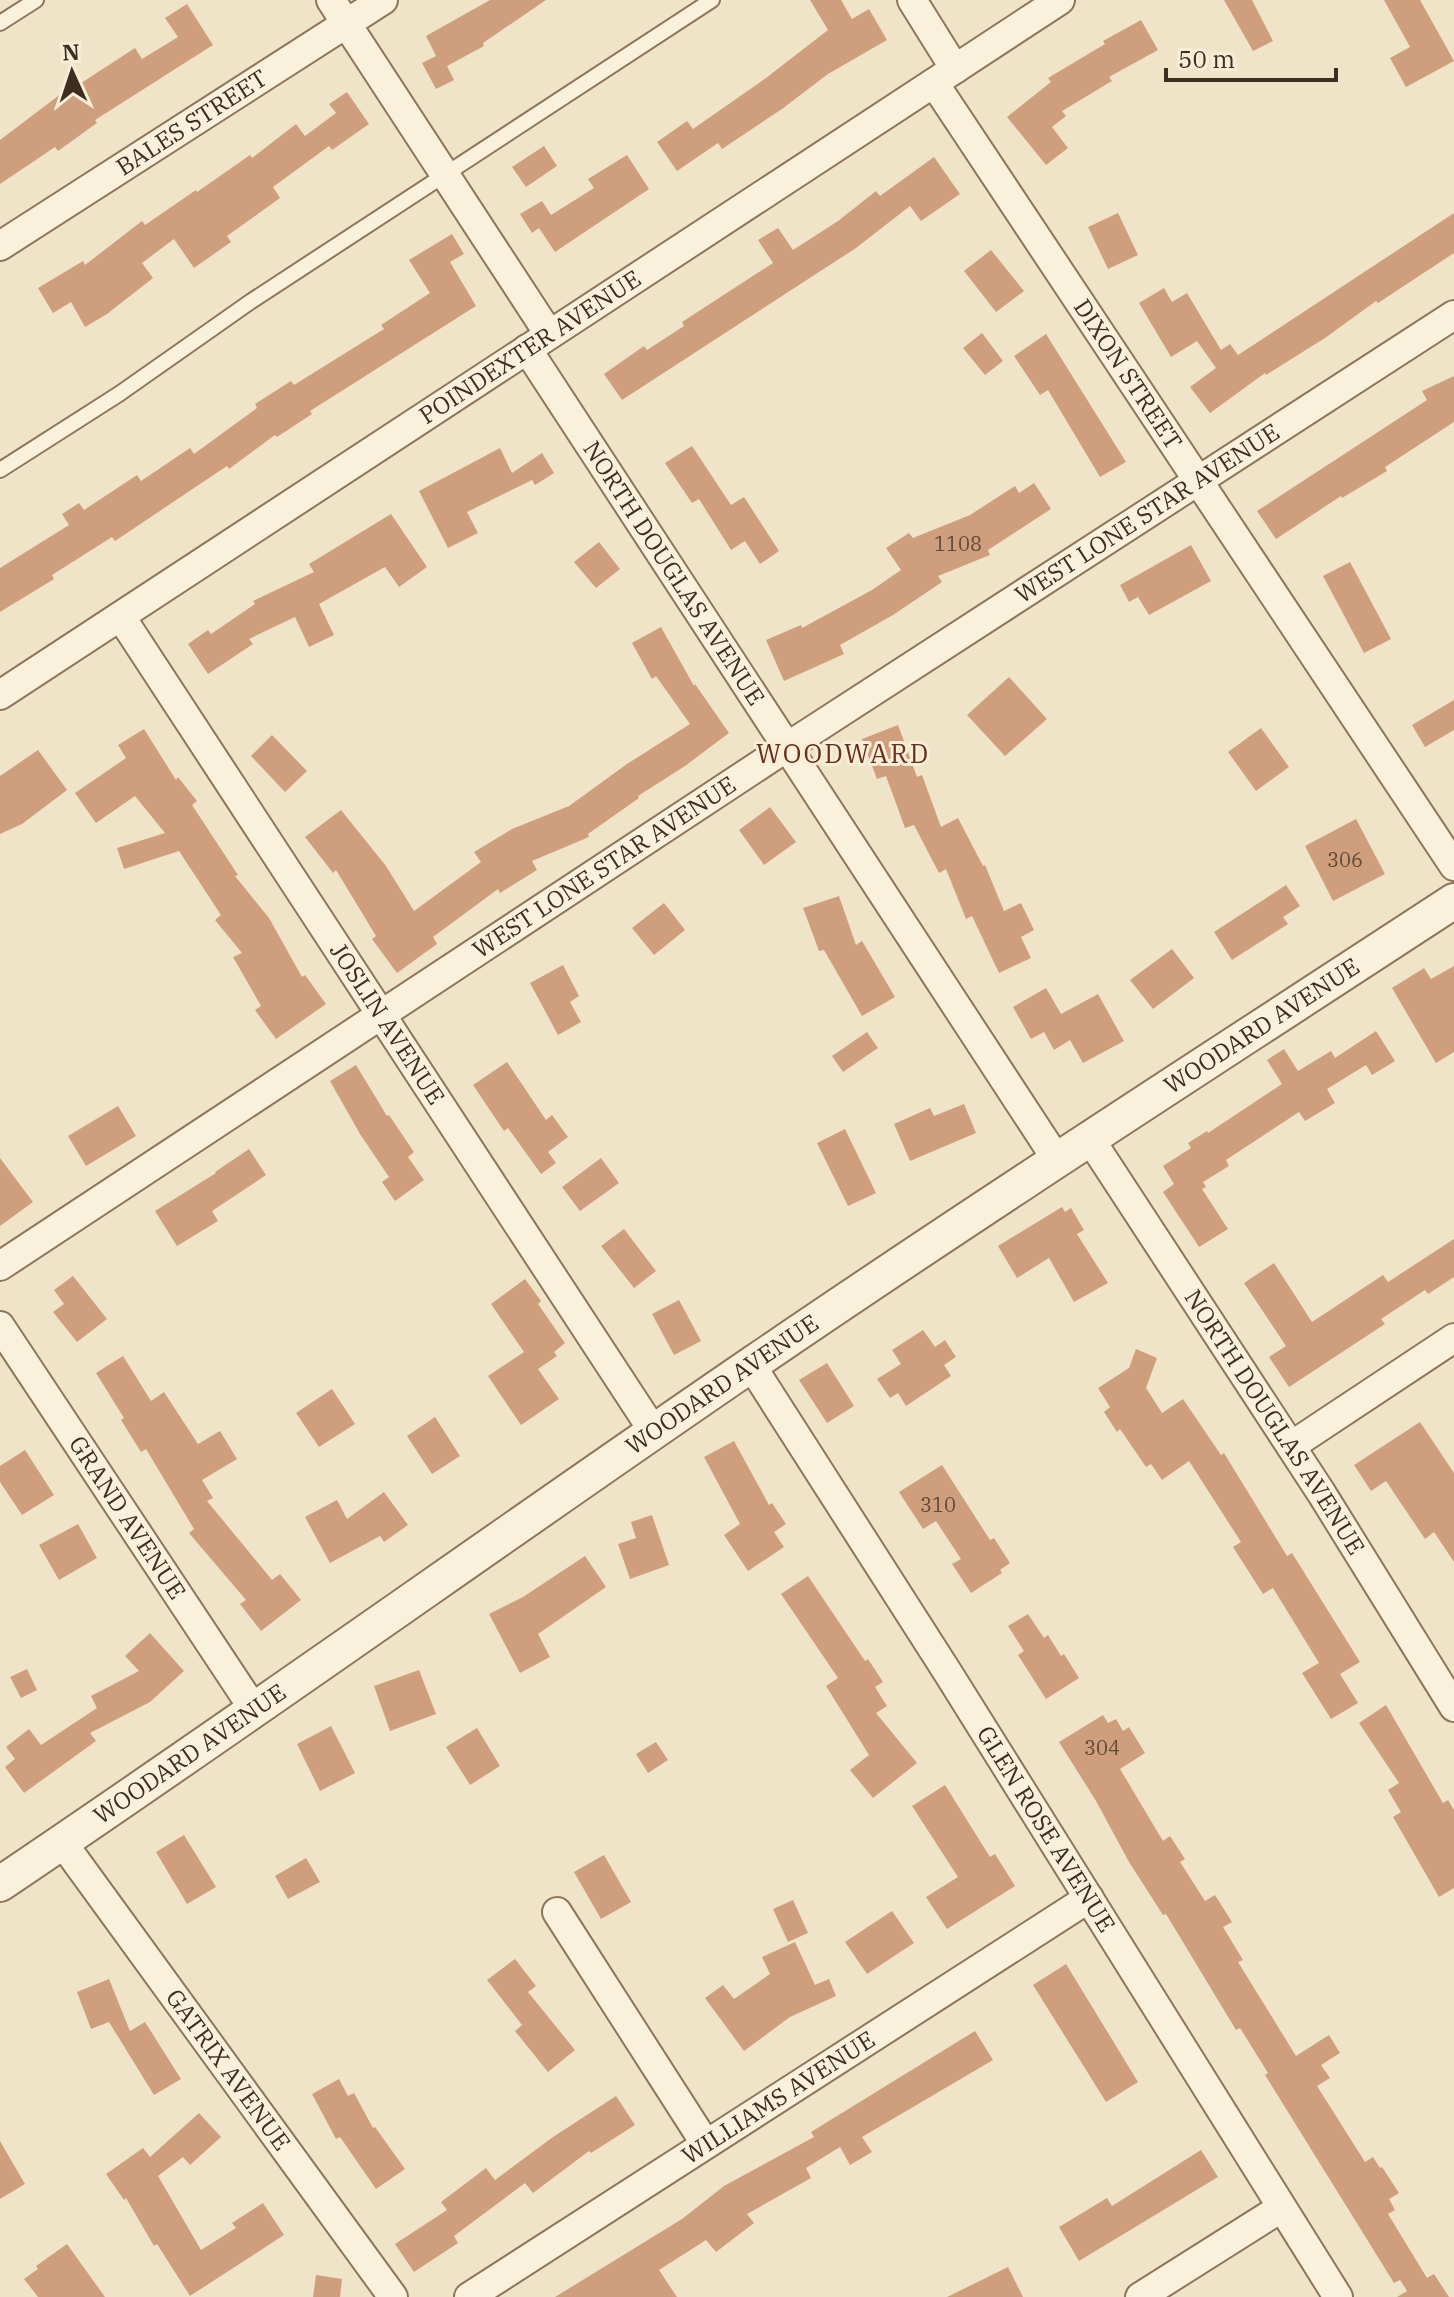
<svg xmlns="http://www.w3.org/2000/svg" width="1454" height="2297" font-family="'IBM Plex Serif',serif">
	<rect width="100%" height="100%" fill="#f0e4c8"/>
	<path fill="#cf9f7d" d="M 490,0 L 546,0 L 483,43 L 484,46 L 447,66 L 454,80 L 436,89 L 422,63 L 436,56 L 426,36 Z
		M 810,0 L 841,0 L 852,19 L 869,9 L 887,40 L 828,74 L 782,109 L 722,149 L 718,143 L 677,171 L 657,142 L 687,121 L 693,129 L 766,78 L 828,30 Z
		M 1224,0 L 1252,0 L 1273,41 L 1253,51 Z
		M 1384,0 L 1420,0 L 1454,61 L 1406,87 L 1390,58 L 1410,47 Z
		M 187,4 L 213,45 L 95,120 L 97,123 L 58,151 L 55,147 L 0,184 L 0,140 L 70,87 L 72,89 L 135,48 L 142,59 L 178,37 L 165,18 Z
		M 1141,20 L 1158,50 L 1109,77 L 1112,81 L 1062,111 L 1066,116 L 1052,127 L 1068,148 L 1046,165 L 1007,117 L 1051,82 L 1048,78 L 1105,44 L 1103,41 Z
		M 347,92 L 369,124 L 332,150 L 329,146 L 273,187 L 280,198 L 227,236 L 231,242 L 194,268 L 174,239 L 142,263 L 153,278 L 107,314 L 85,327 L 71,302 L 53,313 L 38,288 L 83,261 L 85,265 L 142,221 L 145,225 L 196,190 L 197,192 L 250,155 L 252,158 L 296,124 L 305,136 L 336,113 L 329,104 Z
		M 544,146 L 557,166 L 526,187 L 512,167 Z
		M 627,155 L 649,189 L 555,252 L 539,228 L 532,233 L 520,214 L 542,201 L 551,215 L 594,188 L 588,179 Z
		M 934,157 L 960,194 L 921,221 L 910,206 L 856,248 L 622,400 L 604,374 L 644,346 L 647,350 L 684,326 L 682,322 L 773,263 L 758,240 L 778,228 L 793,250 L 838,221 L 876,191 L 880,196 Z
		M 1118,213 L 1138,255 L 1108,269 L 1088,227 Z
		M 1454,213 L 1454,253 L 1378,303 L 1376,301 L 1325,338 L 1266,375 L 1265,373 L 1210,413 L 1190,387 L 1216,368 L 1197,341 L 1171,357 L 1139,303 L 1164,288 L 1172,302 L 1187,293 L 1221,350 L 1230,344 L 1238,355 Z
		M 452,234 L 464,254 L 450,262 L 476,306 L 310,411 L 312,414 L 277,437 L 275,435 L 229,469 L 227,466 L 115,541 L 112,537 L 52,575 L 54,579 L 0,612 L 0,568 L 69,525 L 62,514 L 79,503 L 84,510 L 137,475 L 141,481 L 190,448 L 194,454 L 257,408 L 255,404 L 291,381 L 294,385 L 384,329 L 381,325 L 430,293 L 409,260 Z
		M 991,250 L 1024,291 L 996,312 L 964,271 Z
		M 982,333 L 1003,361 L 985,375 L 963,348 Z
		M 1046,334 L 1126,462 L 1100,477 L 1048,390 L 1040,395 L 1014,356 Z
		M 1454,376 L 1454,422 L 1385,467 L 1387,471 L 1342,498 L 1341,496 L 1276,539 L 1257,511 L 1427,400 L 1422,391 Z
		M 692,446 L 731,505 L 744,497 L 779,551 L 760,564 L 745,541 L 731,550 L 699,499 L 692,503 L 665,463 Z
		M 500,448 L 512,473 L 542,453 L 554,473 L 535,485 L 532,480 L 467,512 L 478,533 L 448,548 L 419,491 Z
		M 1034,483 L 1051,509 L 988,550 L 990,555 L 938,576 L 942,582 L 893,615 L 840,645 L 844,654 L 784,681 L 766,640 L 801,625 L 802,628 L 872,590 L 901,570 L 886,548 L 909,533 L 913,538 L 970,515 L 1015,486 L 1019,493 Z
		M 391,514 L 427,567 L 399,587 L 385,567 L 319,604 L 334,635 L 309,647 L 295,617 L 249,639 L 253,644 L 208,674 L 188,644 L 208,630 L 211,634 L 255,604 L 253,601 L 314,572 L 309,564 Z
		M 599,542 L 620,569 L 596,588 L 574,562 Z
		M 1191,545 L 1211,581 L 1149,615 L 1138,597 L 1129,602 L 1120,585 Z
		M 1350,562 L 1391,639 L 1364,653 L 1323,576 Z
		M 661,627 L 694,686 L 695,684 L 729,733 L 685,766 L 638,796 L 639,798 L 588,834 L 589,837 L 532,861 L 537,870 L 500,893 L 498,889 L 433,937 L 437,944 L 397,973 L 372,939 L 376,936 L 336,870 L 333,873 L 305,837 L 341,810 L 386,866 L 414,911 L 481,862 L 474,852 L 512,829 L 569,806 L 627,764 L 690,724 L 656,676 L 652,679 L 632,643 Z
		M 1009,677 L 1047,719 L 1005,756 L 967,715 Z
		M 1454,700 L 1454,730 L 1425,747 L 1412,725 Z
		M 898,725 L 917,777 L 922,775 L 941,827 L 958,818 L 983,866 L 985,865 L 1004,911 L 1021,903 L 1034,930 L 1021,937 L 1031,958 L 999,973 L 972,916 L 966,919 L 946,869 L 939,873 L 914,825 L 905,828 L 886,776 L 877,779 L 862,739 Z
		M 1261,728 L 1289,767 L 1256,791 L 1228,752 Z
		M 144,729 L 176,780 L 178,777 L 197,801 L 192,805 L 238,875 L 235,876 L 269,918 L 302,977 L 305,975 L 326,1004 L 276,1039 L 255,1010 L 261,1006 L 233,957 L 242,953 L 215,920 L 221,915 L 179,851 L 124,869 L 117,848 L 165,833 L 135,796 L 96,823 L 75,793 L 126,758 L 118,745 Z
		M 272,735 L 307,771 L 285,792 L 251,756 Z
		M 38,750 L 67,790 L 22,824 L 0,834 L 0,776 Z
		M 770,807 L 796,842 L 764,865 L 739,830 Z
		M 1356,819 L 1385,874 L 1333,901 L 1305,846 Z
		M 1286,885 L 1300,906 L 1283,917 L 1288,924 L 1232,960 L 1214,932 Z
		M 839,896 L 856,945 L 862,941 L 895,997 L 862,1016 L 824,950 L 819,951 L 803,908 Z
		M 664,903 L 685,930 L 654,955 L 632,928 Z
		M 1172,949 L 1194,978 L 1153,1009 L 1130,980 Z
		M 563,965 L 579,996 L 570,1002 L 581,1022 L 558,1035 L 530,983 Z
		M 1454,966 L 1454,1052 L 1436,1063 L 1392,988 L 1424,968 L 1431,979 Z
		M 1046,988 L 1061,1014 L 1098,994 L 1124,1041 L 1083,1063 L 1070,1040 L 1054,1050 L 1044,1032 L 1031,1039 L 1013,1007 Z
		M 1376,1031 L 1395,1061 L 1372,1075 L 1366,1065 L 1327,1089 L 1335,1103 L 1305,1121 L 1299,1112 L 1226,1160 L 1229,1166 L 1203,1182 L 1206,1187 L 1202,1189 L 1228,1229 L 1199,1247 L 1163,1192 L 1174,1184 L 1163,1166 L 1191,1148 L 1188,1143 L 1207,1131 L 1208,1133 L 1282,1084 L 1267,1060 L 1284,1049 L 1298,1071 L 1331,1051 L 1335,1058 Z
		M 867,1032 L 878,1048 L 843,1072 L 832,1056 Z
		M 507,1062 L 546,1120 L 552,1115 L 568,1137 L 548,1152 L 556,1163 L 541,1174 L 508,1128 L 504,1131 L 473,1085 Z
		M 356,1065 L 387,1116 L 389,1115 L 414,1152 L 408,1157 L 424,1180 L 395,1201 L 382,1182 L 389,1177 L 360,1134 L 330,1081 Z
		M 964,1104 L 976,1133 L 910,1161 L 894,1124 L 930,1108 L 934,1116 Z
		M 118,1106 L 136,1136 L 86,1166 L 68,1136 Z
		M 845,1129 L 876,1193 L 848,1206 L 817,1143 Z
		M 249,1149 L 266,1175 L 212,1211 L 218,1221 L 177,1246 L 155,1211 L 216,1173 L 215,1172 Z
		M 0,1158 L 33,1202 L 0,1226 Z
		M 601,1158 L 619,1183 L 580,1211 L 562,1187 Z
		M 1062,1207 L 1065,1212 L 1071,1208 L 1084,1230 L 1077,1234 L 1108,1283 L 1074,1302 L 1049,1258 L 1017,1278 L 998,1246 Z
		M 624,1229 L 656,1271 L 634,1288 L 601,1246 Z
		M 1454,1239 L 1454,1277 L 1428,1294 L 1425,1290 L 1381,1319 L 1385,1324 L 1289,1387 L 1269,1357 L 1286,1346 L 1244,1283 L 1274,1263 L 1312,1322 L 1383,1275 L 1388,1282 Z
		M 73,1276 L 107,1319 L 77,1342 L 53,1312 L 64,1304 L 54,1290 Z
		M 525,1279 L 541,1301 L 538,1304 L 565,1343 L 554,1352 L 557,1356 L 538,1369 L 559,1399 L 521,1425 L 488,1376 L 524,1352 L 491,1304 Z
		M 679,1300 L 701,1341 L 674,1355 L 652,1314 Z
		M 923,1330 L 935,1347 L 945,1340 L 956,1357 L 944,1365 L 951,1376 L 906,1406 L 898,1393 L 890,1398 L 877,1379 L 901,1364 L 892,1350 Z
		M 1136,1349 L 1157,1358 L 1146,1388 L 1162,1413 L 1183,1399 L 1221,1455 L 1224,1453 L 1287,1556 L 1292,1553 L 1360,1662 L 1340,1674 L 1358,1703 L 1331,1719 L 1302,1673 L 1319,1663 L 1273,1588 L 1263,1594 L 1233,1547 L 1241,1542 L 1189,1461 L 1162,1480 L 1151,1464 L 1146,1467 L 1120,1429 L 1117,1432 L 1104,1412 L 1110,1407 L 1098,1388 L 1129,1368 Z
		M 123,1356 L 151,1401 L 164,1392 L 198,1444 L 220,1431 L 237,1459 L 202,1480 L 213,1498 L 207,1501 L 272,1580 L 280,1574 L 301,1600 L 261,1631 L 240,1604 L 246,1600 L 189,1533 L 194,1529 L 146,1449 L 141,1452 L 121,1420 L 124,1418 L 96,1373 Z
		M 827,1363 L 854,1406 L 827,1423 L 799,1380 Z
		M 332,1389 L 355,1424 L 319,1447 L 296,1413 Z
		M 435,1417 L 460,1456 L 432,1474 L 407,1436 Z
		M 1420,1422 L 1454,1473 L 1454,1562 L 1434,1532 L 1425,1539 L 1386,1481 L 1371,1491 L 1354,1465 Z
		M 734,1441 L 769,1505 L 772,1503 L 786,1524 L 774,1532 L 784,1547 L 748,1571 L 724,1535 L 740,1524 L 704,1457 Z
		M 25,1450 L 54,1495 L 22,1515 L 0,1482 L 0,1466 Z
		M 942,1465 L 990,1540 L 994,1538 L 1010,1563 L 1000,1570 L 1002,1573 L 971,1593 L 952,1564 L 961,1559 L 936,1521 L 923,1529 L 899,1492 Z
		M 384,1492 L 408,1525 L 384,1542 L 380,1536 L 330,1563 L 305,1517 L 337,1500 L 347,1519 Z
		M 652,1515 L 669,1565 L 630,1579 L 618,1544 L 636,1538 L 631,1522 Z
		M 78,1524 L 97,1558 L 59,1580 L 39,1545 Z
		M 585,1556 L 606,1587 L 538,1634 L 550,1657 L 520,1673 L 489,1614 L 523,1597 Z
		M 808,1576 L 865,1661 L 868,1659 L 883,1682 L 875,1687 L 887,1706 L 876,1713 L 917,1763 L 873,1798 L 850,1770 L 869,1755 L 826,1686 L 838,1678 L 781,1594 Z
		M 1028,1614 L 1044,1638 L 1048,1635 L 1061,1656 L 1064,1654 L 1079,1678 L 1046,1699 L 1018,1655 L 1024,1651 L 1008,1626 Z
		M 150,1633 L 184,1671 L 150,1702 L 90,1733 L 96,1741 L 24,1793 L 5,1767 L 15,1759 L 6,1747 L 29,1729 L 41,1745 L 97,1708 L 91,1696 L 139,1671 L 125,1656 Z
		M 27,1669 L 37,1690 L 21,1698 L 10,1677 Z
		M 419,1670 L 436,1714 L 390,1731 L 374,1686 Z
		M 1386,1705 L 1443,1803 L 1448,1800 L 1454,1810 L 1454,1888 L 1439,1897 L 1393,1817 L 1401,1812 L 1388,1790 L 1399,1783 L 1359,1723 Z
		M 1103,1715 L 1108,1723 L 1116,1719 L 1123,1731 L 1129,1727 L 1145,1753 L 1120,1769 L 1163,1841 L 1170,1836 L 1185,1859 L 1180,1862 L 1205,1901 L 1215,1895 L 1232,1922 L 1223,1927 L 1243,1960 L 1238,1962 L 1296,2056 L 1329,2035 L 1340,2053 L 1321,2065 L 1330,2078 L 1317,2086 L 1365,2162 L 1373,2157 L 1380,2168 L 1382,2167 L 1399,2193 L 1389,2199 L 1395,2210 L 1388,2214 L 1427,2278 L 1434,2274 L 1449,2297 L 1397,2297 L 1407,2291 L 1400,2280 L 1394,2283 L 1265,2075 L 1268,2073 L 1240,2028 L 1236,2030 L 1166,1914 L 1163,1915 L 1129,1862 L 1096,1801 L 1059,1742 Z
		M 331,1726 L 355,1773 L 320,1791 L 297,1744 Z
		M 477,1728 L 500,1766 L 470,1785 L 446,1747 Z
		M 656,1742 L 668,1760 L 648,1773 L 636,1754 Z
		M 945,1785 L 990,1857 L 995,1854 L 1015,1886 L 947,1929 L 926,1897 L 958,1877 L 912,1806 Z
		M 184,1835 L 216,1887 L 187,1904 L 156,1852 Z
		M 604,1855 L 631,1902 L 601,1919 L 574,1872 Z
		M 306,1858 L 320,1882 L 288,1899 L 275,1876 Z
		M 793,1900 L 808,1933 L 788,1942 L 773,1909 Z
		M 892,1911 L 914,1943 L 867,1974 L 845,1942 Z
		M 795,1942 L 815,1985 L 829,1979 L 836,1996 L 790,2017 L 744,2051 L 705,1998 L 723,1985 L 734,1999 L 770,1974 L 762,1957 Z
		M 515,1959 L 536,1986 L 528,1992 L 575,2050 L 548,2072 L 515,2031 L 522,2025 L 487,1980 Z
		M 1066,1964 L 1138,2082 L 1106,2102 L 1033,1985 Z
		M 109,1979 L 130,2031 L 145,2022 L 181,2079 L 154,2095 L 109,2022 L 91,2029 L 77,1992 Z
		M 975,2031 L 993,2060 L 862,2137 L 872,2152 L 850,2165 L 840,2147 L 806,2168 L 811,2178 L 747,2214 L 754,2223 L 716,2252 L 706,2240 L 659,2270 L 677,2297 L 555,2297 L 682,2219 L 724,2186 L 814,2137 L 811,2132 Z
		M 339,2079 L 348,2096 L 354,2093 L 373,2128 L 375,2127 L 405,2169 L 376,2189 L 340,2137 L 336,2139 L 312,2094 Z
		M 616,2096 L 635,2125 L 591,2153 L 589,2151 L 533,2193 L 525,2183 L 454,2236 L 458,2243 L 414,2272 L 395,2244 L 447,2210 L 441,2202 L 486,2168 L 495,2180 L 553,2137 Z
		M 199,2113 L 221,2137 L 190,2165 L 183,2157 L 158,2176 L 201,2250 L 236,2228 L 232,2223 L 263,2203 L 284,2235 L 190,2296 L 157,2244 L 154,2246 L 126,2198 L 124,2200 L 106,2174 L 143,2148 L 150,2157 Z
		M 0,2141 L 25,2184 L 0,2199 Z
		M 1201,2150 L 1218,2177 L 1079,2261 L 1059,2227 L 1107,2198 L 1112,2206 Z
		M 67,2244 L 105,2297 L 38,2297 L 24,2279 L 38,2269 L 36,2266 Z
		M 1008,2267 L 1023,2297 L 947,2297 Z
		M 316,2275 L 342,2279 L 340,2297 L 313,2297 Z"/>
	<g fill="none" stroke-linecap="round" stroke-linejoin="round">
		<defs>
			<path id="service" d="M 0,23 L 36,0
				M 0,470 L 119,394 L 250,302 L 712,0"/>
			<g id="minor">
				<path d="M 331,0 L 549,334"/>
				<path d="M 912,0 L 955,69"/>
				<path id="s1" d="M 934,83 L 1454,866"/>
				<path id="s2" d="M 0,246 L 383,0"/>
				<path id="s3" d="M 527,349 L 1057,1160"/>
				<path id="s4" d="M 121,617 L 654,1432"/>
				<path id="s5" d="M 0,695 L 1060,0"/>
				<path id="s6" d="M 1090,1139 L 1322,1494 L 1454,1707"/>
				<path id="s7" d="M 0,1266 L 787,747 L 1454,315"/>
				<path id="s8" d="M 0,1326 L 255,1711"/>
				<path id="s9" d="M 751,1365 L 948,1673 L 1338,2297"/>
				<path d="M 1291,1446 L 1454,1338"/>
				<path id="s10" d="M 62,1842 L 393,2297"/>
				<path d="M 557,1912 L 705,2143"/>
				<path id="s11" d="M 469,2297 L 1089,1898"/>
				<path d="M 1140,2297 L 1281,2208"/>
			</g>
			<g id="tertiary">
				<path id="s12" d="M 0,1884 C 254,1713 502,1535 755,1362 C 985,1205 1220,1054 1454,901"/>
			</g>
		</defs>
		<use href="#service" stroke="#8d765c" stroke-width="18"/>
		<use href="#minor" stroke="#8d765c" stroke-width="32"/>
		<use href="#tertiary" stroke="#8d765c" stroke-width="38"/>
		<use href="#service" stroke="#faf1dc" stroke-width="14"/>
		<use href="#minor" stroke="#faf1dc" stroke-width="28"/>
		<use href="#tertiary" stroke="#faf1dc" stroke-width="34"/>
	</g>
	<g text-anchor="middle" stroke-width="6" stroke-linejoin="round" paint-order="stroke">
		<g font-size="20" fill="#624a37">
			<text x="958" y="551">1108</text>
			<text x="1345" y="867">306</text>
			<text x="938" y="1512">310</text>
			<text x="1102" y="1755">304</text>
		</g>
		<g font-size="24" fill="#3d2e20" stroke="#f7eed8">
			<text dy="8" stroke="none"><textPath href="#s2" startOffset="228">BALES STREET</textPath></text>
			<text dy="8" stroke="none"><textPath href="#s5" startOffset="634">POINDEXTER AVENUE</textPath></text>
			<text dy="8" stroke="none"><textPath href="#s1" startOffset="350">DIXON STREET</textPath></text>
			<text dy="8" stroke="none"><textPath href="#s7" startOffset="1372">WEST LONE STAR AVENUE</textPath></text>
			<text dy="8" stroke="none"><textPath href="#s3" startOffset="268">NORTH DOUGLAS AVENUE</textPath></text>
			<text dy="8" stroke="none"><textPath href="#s7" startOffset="724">WEST LONE STAR AVENUE</textPath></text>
			<text dy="8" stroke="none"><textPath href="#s4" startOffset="486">JOSLIN AVENUE</textPath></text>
			<text dy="8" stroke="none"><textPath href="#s12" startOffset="1526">WOODARD AVENUE</textPath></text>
			<text dy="8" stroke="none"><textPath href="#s12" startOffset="878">WOODARD AVENUE</textPath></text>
			<text dy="8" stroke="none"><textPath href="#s6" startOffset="338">NORTH DOUGLAS AVENUE</textPath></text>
			<text dy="8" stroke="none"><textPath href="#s8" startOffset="230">GRAND AVENUE</textPath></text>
			<text dy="8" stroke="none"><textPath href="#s12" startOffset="230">WOODARD AVENUE</textPath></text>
			<text dy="8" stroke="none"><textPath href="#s9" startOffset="550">GLEN ROSE AVENUE</textPath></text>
			<text dy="8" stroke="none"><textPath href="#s10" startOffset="282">GATRIX AVENUE</textPath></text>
			<text dy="8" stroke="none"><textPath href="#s11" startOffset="368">WILLIAMS AVENUE</textPath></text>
		</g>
		<g font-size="26" letter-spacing="2" fill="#6b2e1e" stroke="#f7eed8">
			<text x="843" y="763">WOODWARD</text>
		</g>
	</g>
	<g transform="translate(72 72) rotate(357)" stroke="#f7eed8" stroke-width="6" paint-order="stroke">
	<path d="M0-6L14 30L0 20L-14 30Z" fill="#3d2e20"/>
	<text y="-12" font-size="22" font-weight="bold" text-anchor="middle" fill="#3d2e20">N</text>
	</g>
	<path d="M1166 68v12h170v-12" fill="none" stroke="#3d2e20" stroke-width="4"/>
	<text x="1178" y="68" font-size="24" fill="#3d2e20" stroke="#f7eed8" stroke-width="6" paint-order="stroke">50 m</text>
</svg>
